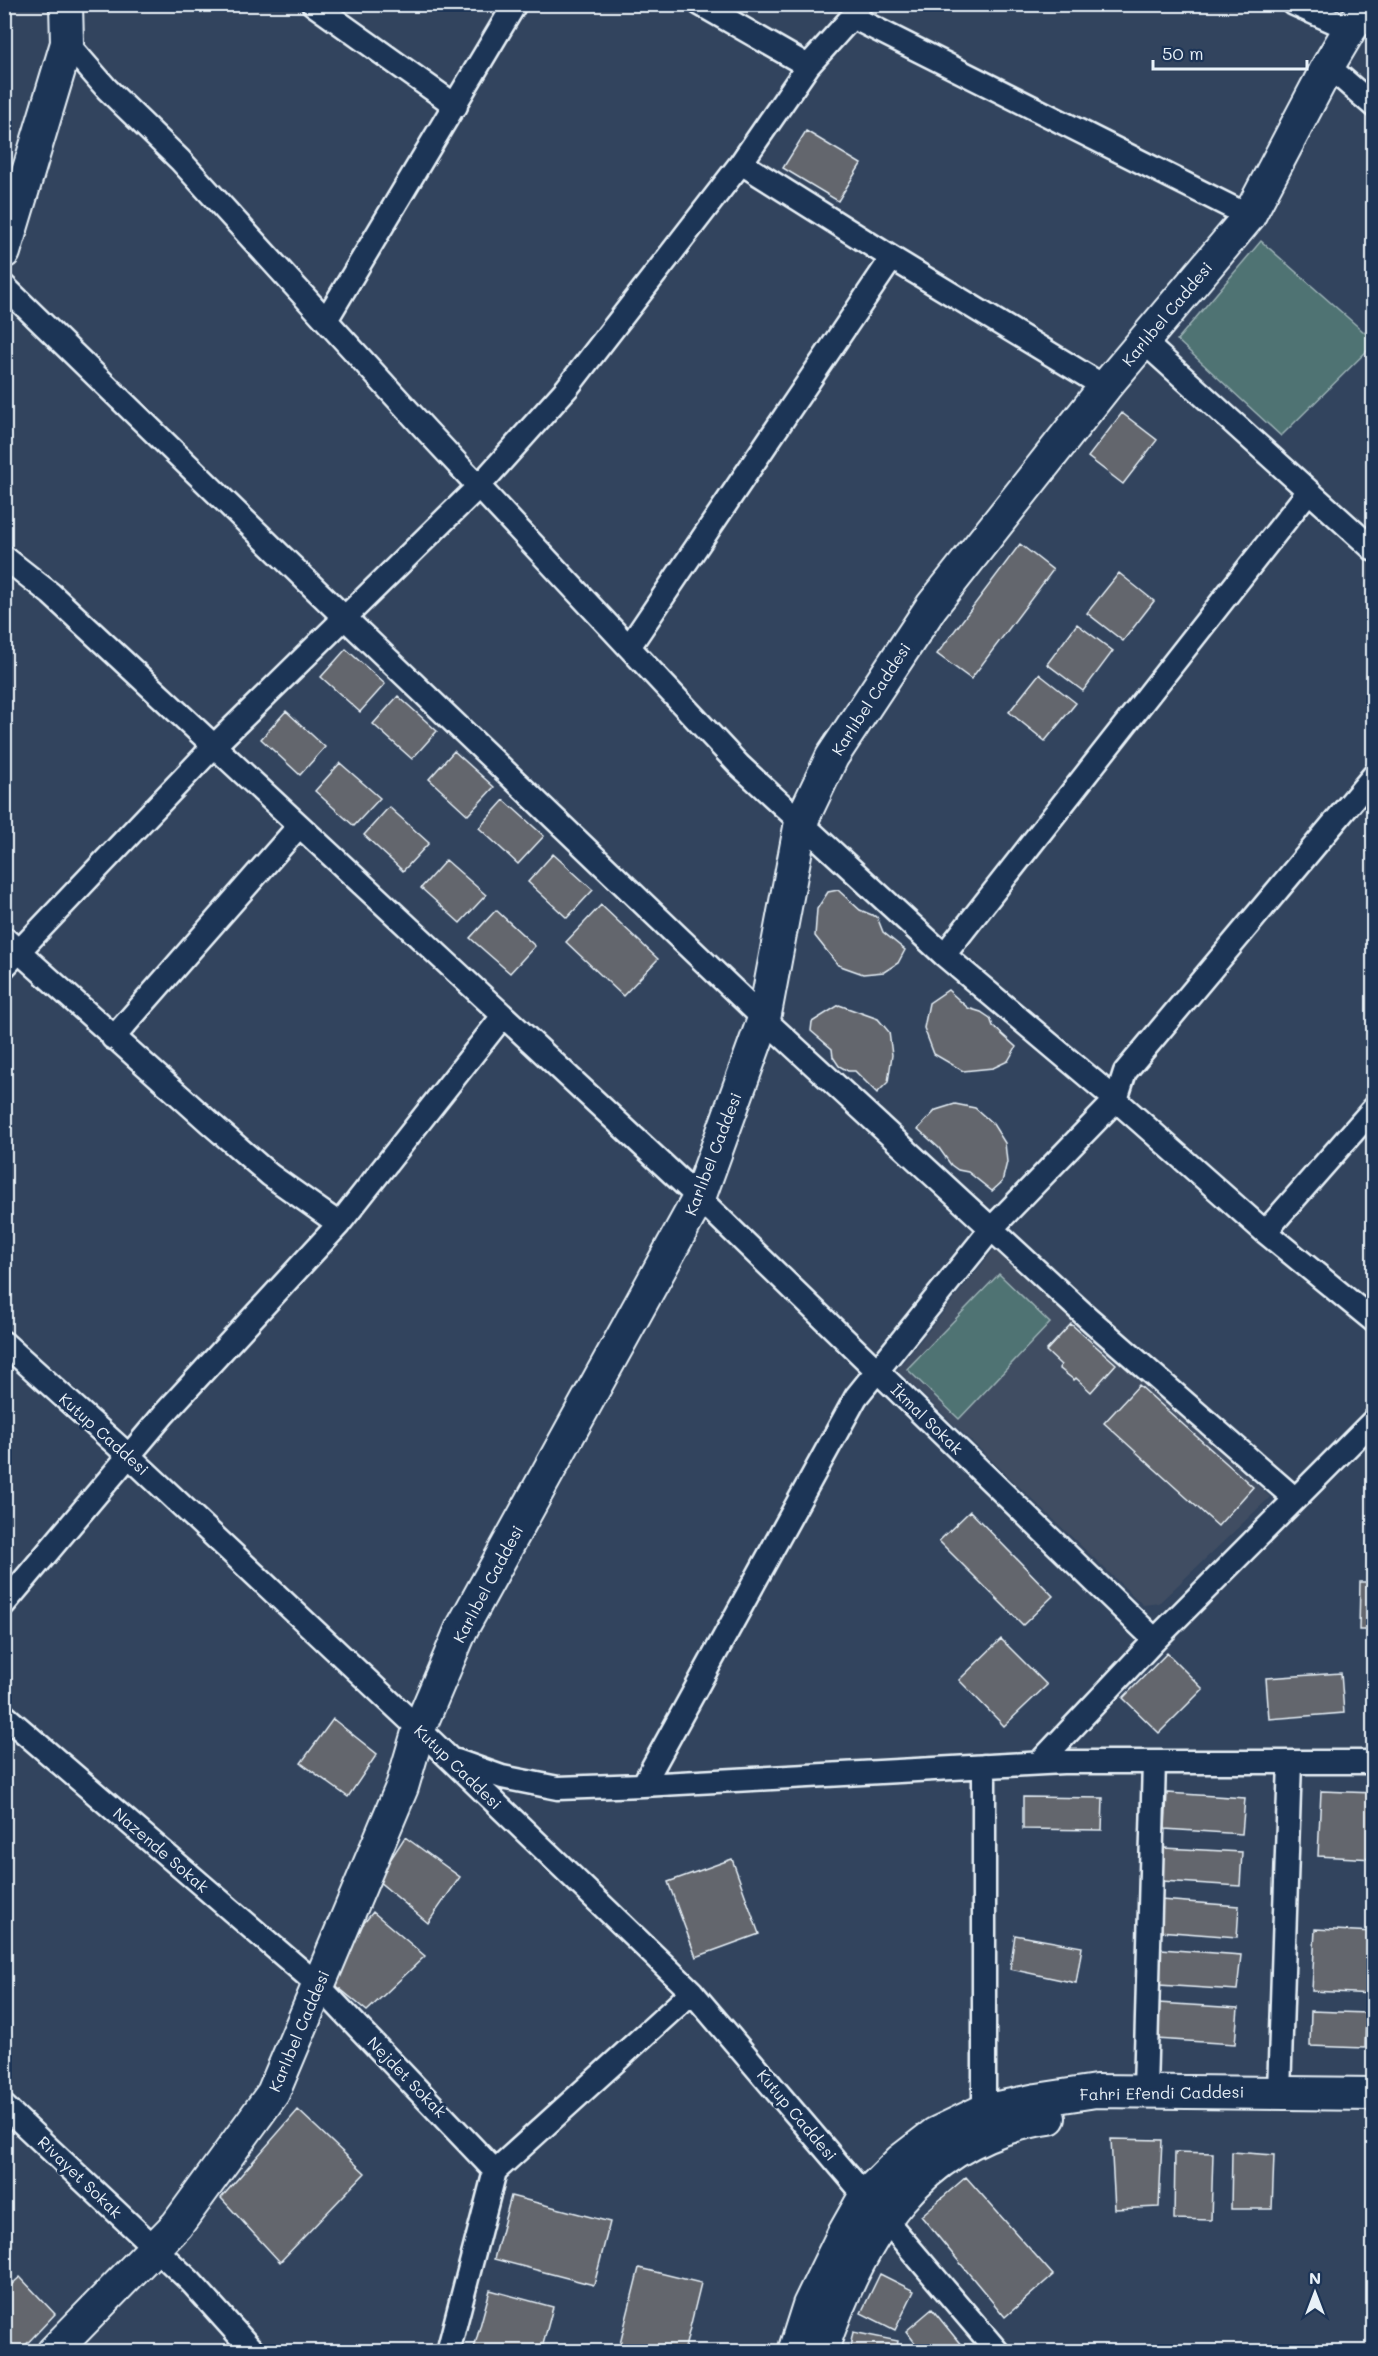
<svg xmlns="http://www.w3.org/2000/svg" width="1378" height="2356" font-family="Mali,sans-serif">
	<rect width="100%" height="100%" fill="#32445e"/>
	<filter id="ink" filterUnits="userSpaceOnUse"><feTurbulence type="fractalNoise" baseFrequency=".0167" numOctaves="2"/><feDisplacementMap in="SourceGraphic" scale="12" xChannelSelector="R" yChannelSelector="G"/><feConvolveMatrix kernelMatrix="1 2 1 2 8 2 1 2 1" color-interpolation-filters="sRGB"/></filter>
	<g filter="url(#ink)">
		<path fill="#414e62" d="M 997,1246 L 1270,1497 L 1159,1603 L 1143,1605 L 897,1370 Z"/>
		<path fill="#507373" stroke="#9cb2b6" stroke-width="1.5" d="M 1261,241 L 1373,340 L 1373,345 L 1281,436 L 1177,340 Z
			M 999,1274 L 1050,1323 L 959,1419 L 907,1369 Z"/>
		<path fill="#63666d" stroke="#e8f1f8" stroke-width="1.5" d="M 806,131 L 861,164 L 838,201 L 783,168 Z
			M 1122,413 L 1157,440 L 1123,484 L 1088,457 Z
			M 1020,544 L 1053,570 L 971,679 L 937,654 Z
			M 1119,573 L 1154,601 L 1123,641 L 1087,613 Z
			M 1077,624 L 1113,651 L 1083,691 L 1047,664 Z
			M 346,649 L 385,684 L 360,712 L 321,677 Z
			M 1039,674 L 1076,703 L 1045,741 L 1009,712 Z
			M 398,696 L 437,731 L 412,759 L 373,724 Z
			M 286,711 L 325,747 L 300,775 L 261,739 Z
			M 454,751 L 494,787 L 468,815 L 429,779 Z
			M 340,763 L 380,798 L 354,826 L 315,791 Z
			M 504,800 L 544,836 L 518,864 L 479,828 Z
			M 389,807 L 429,843 L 403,871 L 364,835 Z
			M 553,854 L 593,890 L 567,918 L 528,882 Z
			M 446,860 L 486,895 L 460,923 L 421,888 Z
			M 838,890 L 860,910 L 877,917 L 883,932 L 905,950 L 898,963 L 884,972 L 863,974 L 838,965 L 815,936 L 817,909 L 828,892 Z
			M 601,905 L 658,959 L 623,996 L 566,942 Z
			M 496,910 L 535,946 L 510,973 L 470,938 Z
			M 948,990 L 968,1008 L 981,1012 L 990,1018 L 993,1026 L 1016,1047 L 1008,1061 L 993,1068 L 963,1071 L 934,1054 L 924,1028 L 929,1003 Z
			M 839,1005 L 878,1019 L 889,1032 L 892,1055 L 888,1082 L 877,1093 L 855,1071 L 848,1071 L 839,1066 L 833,1057 L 832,1049 L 811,1031 L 812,1022 Z
			M 955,1104 L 975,1108 L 993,1124 L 1005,1143 L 1007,1162 L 1002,1182 L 992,1191 L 968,1172 L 958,1170 L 951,1165 L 939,1148 L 918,1129 L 936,1110 Z
			M 1071,1324 L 1116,1364 L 1091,1392 L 1076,1378 L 1074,1380 L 1059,1368 L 1061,1365 L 1046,1351 Z
			M 1139,1385 L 1253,1487 L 1218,1526 L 1104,1423 Z
			M 970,1511 L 1053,1596 L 1023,1625 L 939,1541 Z
			M 1360,1582 L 1374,1582 L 1374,1630 L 1359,1630 Z
			M 1001,1639 L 1047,1685 L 1004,1726 L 959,1680 Z
			M 1167,1653 L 1203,1689 L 1159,1733 L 1123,1698 Z
			M 1341,1673 L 1344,1713 L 1269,1719 L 1266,1678 Z
			M 333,1719 L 377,1754 L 348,1797 L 301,1763 Z
			M 1321,1791 L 1374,1793 L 1374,1859 L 1318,1856 Z
			M 1167,1793 L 1245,1798 L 1242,1834 L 1165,1829 Z
			M 1023,1797 L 1103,1798 L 1102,1830 L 1023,1829 Z
			M 405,1837 L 460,1877 L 428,1923 L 377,1880 Z
			M 1164,1848 L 1242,1852 L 1240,1886 L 1162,1881 Z
			M 732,1859 L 759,1934 L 696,1957 L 668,1882 Z
			M 1160,1900 L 1239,1906 L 1237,1937 L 1159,1931 Z
			M 373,1912 L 425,1956 L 367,2011 L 322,1974 Z
			M 1315,1929 L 1374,1932 L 1374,1994 L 1312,1991 Z
			M 1015,1935 L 1082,1947 L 1076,1983 L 1010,1969 Z
			M 1161,1949 L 1241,1955 L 1237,1990 L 1159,1985 Z
			M 1158,2003 L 1238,2008 L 1235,2044 L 1156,2039 Z
			M 1311,2011 L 1366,2013 L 1365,2048 L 1310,2046 Z
			M 298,2110 L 365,2173 L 280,2262 L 221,2198 Z
			M 1111,2139 L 1162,2140 L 1159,2207 L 1115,2209 Z
			M 1175,2152 L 1213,2153 L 1211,2220 L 1174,2219 Z
			M 1232,2152 L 1274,2155 L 1272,2209 L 1231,2209 Z
			M 966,2177 L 1053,2275 L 1005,2317 L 921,2216 Z
			M 511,2196 L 610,2222 L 594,2285 L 494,2259 Z
			M 639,2268 L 701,2283 L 684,2352 L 618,2352 Z
			M 880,2274 L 914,2291 L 895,2330 L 861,2313 Z
			M 20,2277 L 55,2314 L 19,2352 L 4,2352 L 4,2291 Z
			M 490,2290 L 553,2307 L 541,2352 L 473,2352 Z
			M 932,2309 L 962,2346 L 955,2352 L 922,2352 L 906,2331 Z
			M 853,2332 L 898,2341 L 896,2352 L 849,2352 Z"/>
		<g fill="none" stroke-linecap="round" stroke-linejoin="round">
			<defs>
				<path id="street" d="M 313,4 L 456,106
					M 700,4 L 808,66
					M 1294,4 L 1350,29
					M 852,17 L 1249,216
					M 67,43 L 107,89 L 180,160 L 425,429 L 739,765 L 944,955 L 1116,1100 L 1265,1232 L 1374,1321
					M 1328,66 L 1374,106
					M 741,163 L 892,258 L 1105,387
					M 4,286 L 345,618 L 764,1019 L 1086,1316 L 1294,1498
					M 326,320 L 515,4
					M 1144,342 L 1374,550
					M 4,557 L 51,594 L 699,1198 L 1155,1640
					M 629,647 L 892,258
					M 4,938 L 210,1123 L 270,1175 L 339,1224
					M 944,955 L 1308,492
					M 4,967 L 214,746 L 479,486 L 567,388 L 741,163 L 808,66 L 852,17 L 860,4
					M 113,1038 L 299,826
					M 1265,1232 L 1374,1108
					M 4,1343 L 129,1456 L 419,1729 L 692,1992 L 998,2352
					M 4,1604 L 164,1414 L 339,1224 L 503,1016
					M 4,1715 L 318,1985 L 495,2171
					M 457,1761 L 502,1777 L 558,1788 L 643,1785 L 1063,1762 L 1374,1762
					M 1039,1763 L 1155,1640 L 1374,1420
					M 643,1785 L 856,1397 L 992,1228 L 1116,1100 L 1125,1072 L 1374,775
					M 1145,2090 L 1154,1762
					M 1279,2092 L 1290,1762
					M 4,2106 L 191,2282 L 254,2352
					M 984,2125 L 984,1766
					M 448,2352 L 495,2171 L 692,1992"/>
				<path id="secondary" d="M 4,252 L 67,43 L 66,4
					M 53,2352 L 177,2225 L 273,2093 L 402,1787 L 419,1729 L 461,1630 L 699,1198 L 764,1019 L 801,822 L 832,757 L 932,606 L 1105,387 L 1249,216 L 1328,66 L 1350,29 L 1369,4
					M 794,2352 L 809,2305 L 843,2235 L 865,2196 L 900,2161 L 935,2134 L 983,2111 L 1037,2100 L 1096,2091 L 1374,2094
					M 821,2352 C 860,2237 919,2137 1049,2118"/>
			</defs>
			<use href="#street" stroke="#e8f1f8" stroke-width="27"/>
			<use href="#secondary" stroke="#e8f1f8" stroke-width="36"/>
			<use href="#street" stroke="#1d3557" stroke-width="22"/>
			<use href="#secondary" stroke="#1d3557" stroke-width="32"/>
		</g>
	</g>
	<g text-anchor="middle" stroke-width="6" stroke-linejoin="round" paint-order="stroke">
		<g font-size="16" fill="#e8f1f8" stroke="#1d3557">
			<text transform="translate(1167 314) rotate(-50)" y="6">Karlıbel Caddesi</text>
			<text transform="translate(871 699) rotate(-57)" y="6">Karlıbel Caddesi</text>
			<text transform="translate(713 1154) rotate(-69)" y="6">Karlıbel Caddesi</text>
			<text transform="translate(927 1419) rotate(44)" y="6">İkmal Sokak</text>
			<text transform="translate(104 1434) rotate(42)" y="6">Kutup Caddesi</text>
			<text transform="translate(488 1584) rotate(-62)" y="6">Karlıbel Caddesi</text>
			<text transform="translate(458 1767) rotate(44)" y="6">Kutup Caddesi</text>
			<text transform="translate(161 1850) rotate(41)" y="6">Nazende Sokak</text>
			<text transform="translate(299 2031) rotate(-67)" y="6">Karlıbel Caddesi</text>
			<text transform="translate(407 2077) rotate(46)" y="6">Nejdet Sokak</text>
			<text transform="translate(1162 2093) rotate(-1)" y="6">Fahri Efendi Caddesi</text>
			<text transform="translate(797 2115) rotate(50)" y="6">Kutup Caddesi</text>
			<text transform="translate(80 2177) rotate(44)" y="6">Rivayet Sokak</text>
		</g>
	</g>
	<rect width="1378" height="2356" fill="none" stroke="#1d3557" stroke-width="24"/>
	<rect x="12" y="12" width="1354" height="2332" fill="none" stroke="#e8f1f8" stroke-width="2" filter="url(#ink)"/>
	<g transform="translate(1315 2293)" stroke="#1d3557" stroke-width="4.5" paint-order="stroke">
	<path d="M0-4.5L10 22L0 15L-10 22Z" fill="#e8f1f8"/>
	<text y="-9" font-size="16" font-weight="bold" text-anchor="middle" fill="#e8f1f8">N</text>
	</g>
	<path d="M1153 60v9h154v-9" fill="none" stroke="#e8f1f8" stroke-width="3"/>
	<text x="1162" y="60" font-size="18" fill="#e8f1f8" stroke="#1d3557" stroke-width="4.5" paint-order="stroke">50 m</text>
</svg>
